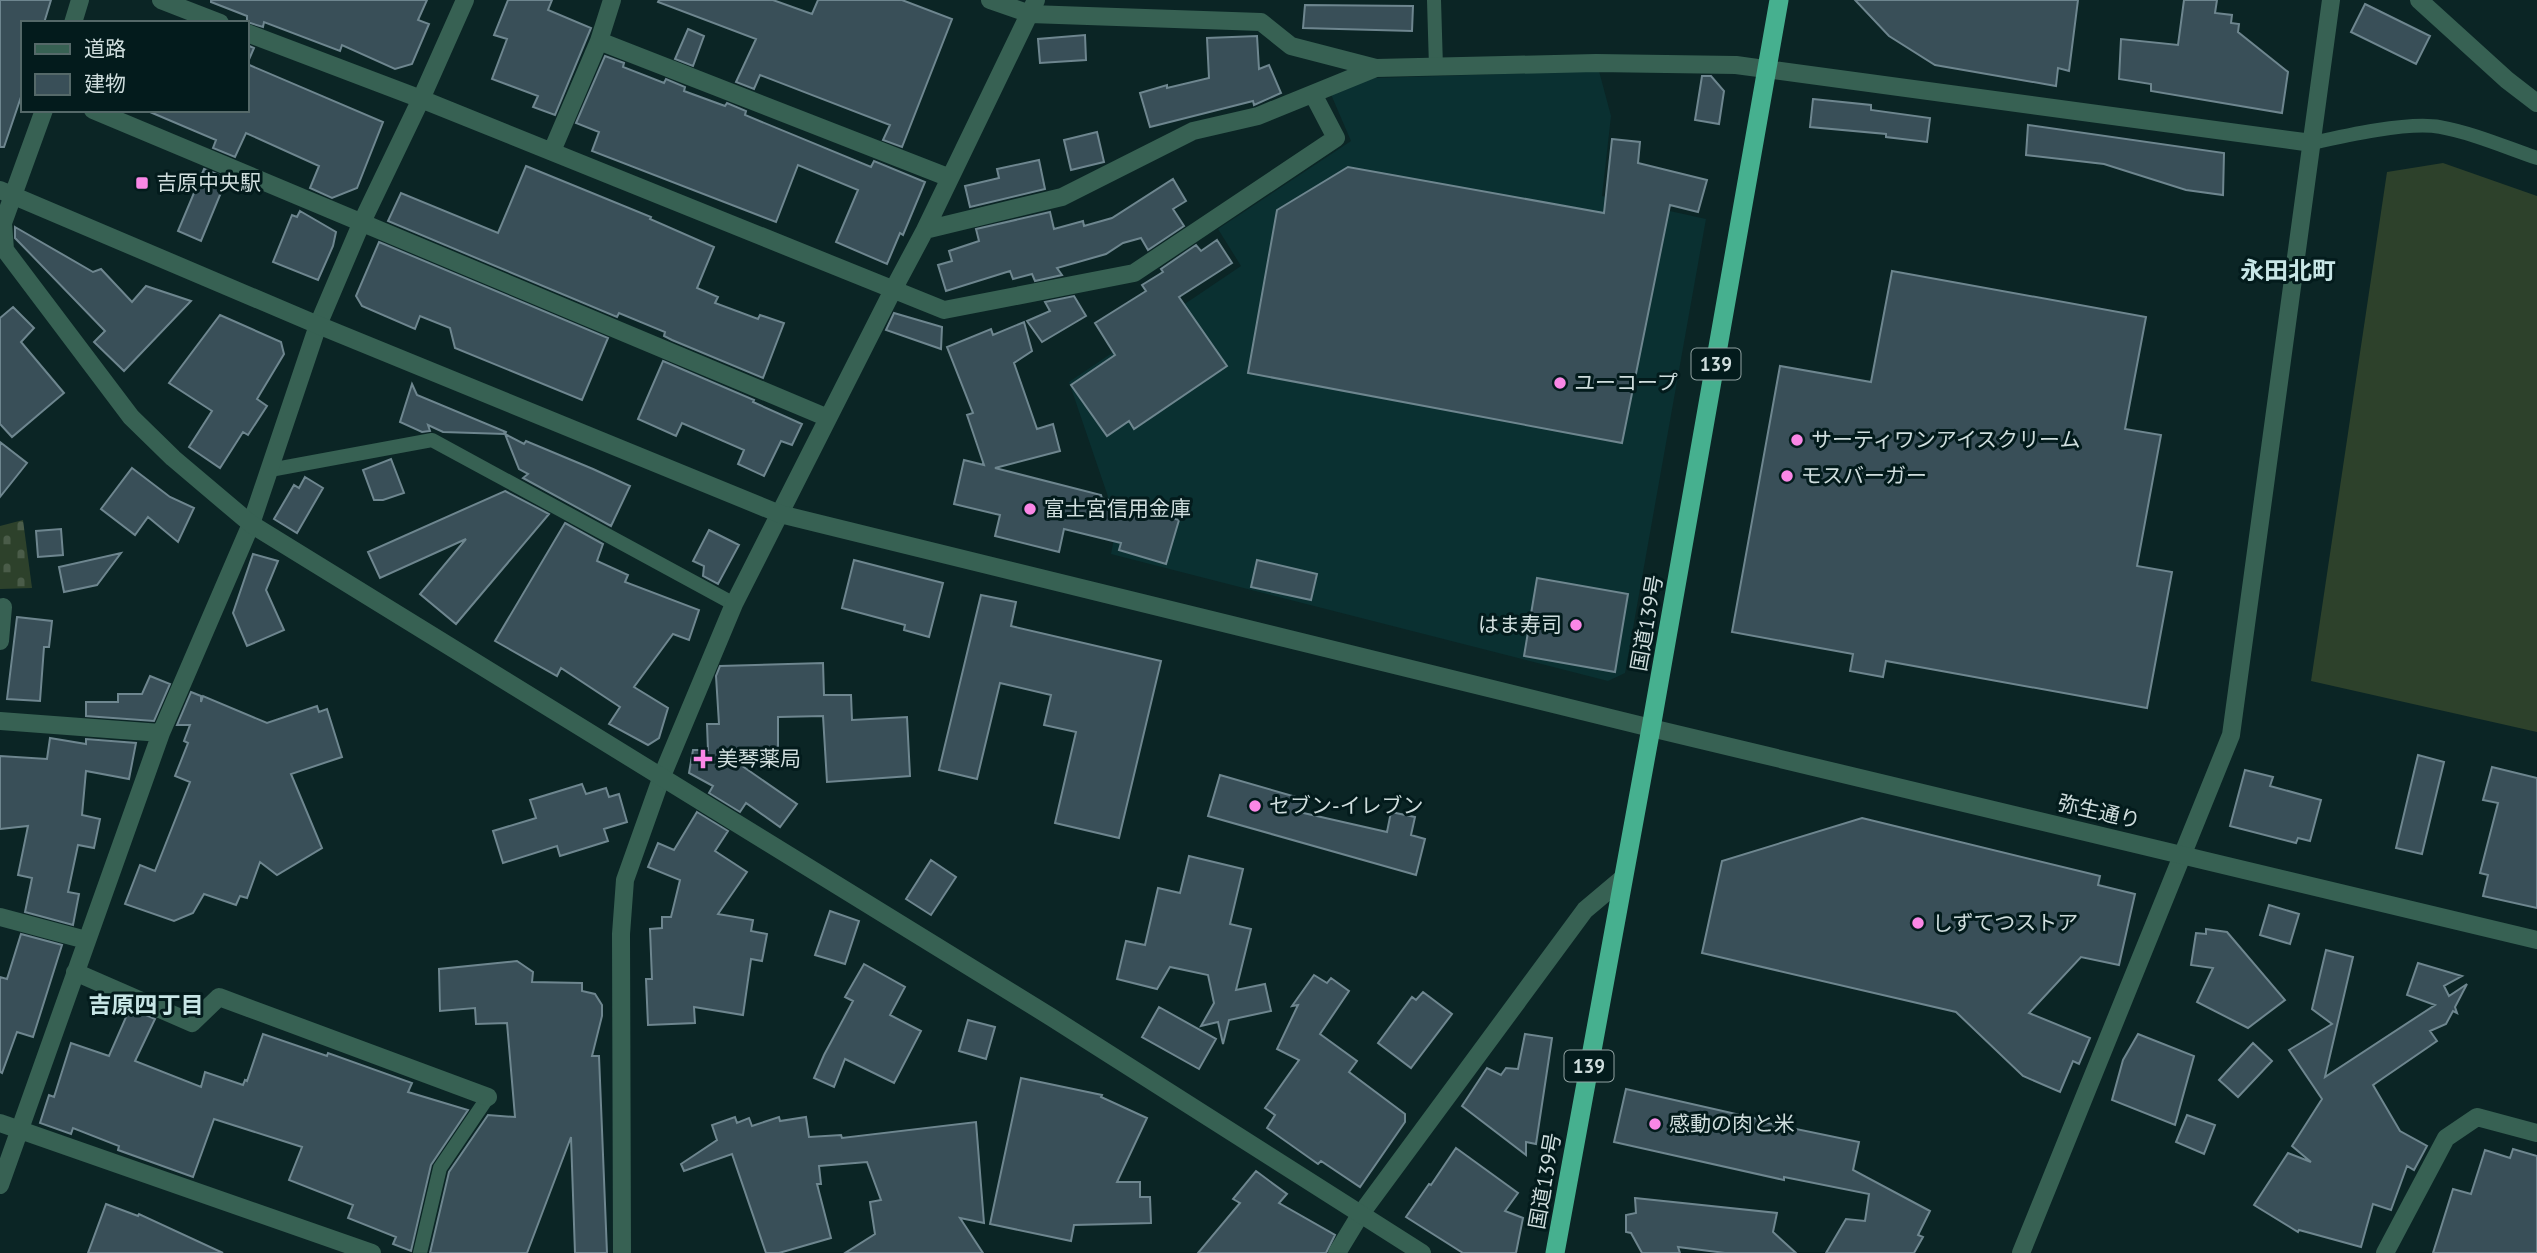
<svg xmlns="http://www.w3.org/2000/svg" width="2537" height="1253" font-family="'PT Sans','Noto Sans JP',sans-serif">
	<defs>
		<pattern id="cemetery-stones" width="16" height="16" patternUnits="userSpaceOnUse" patternTransform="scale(1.75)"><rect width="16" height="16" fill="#2d412b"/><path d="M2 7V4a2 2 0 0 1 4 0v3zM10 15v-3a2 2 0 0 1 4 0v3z" fill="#4a5c49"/></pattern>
	</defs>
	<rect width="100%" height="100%" fill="#0b2525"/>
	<path fill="#0a3031" d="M 1599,71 L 1611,116 L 1602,196 L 1706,219 L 1625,673 L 1608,681 L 1111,554 L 1117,523 L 1069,382 L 1241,266 L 1218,229 L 1351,141 L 1330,92 L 1375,78 Z"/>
	<path fill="#2d412b" d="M 2443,163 L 2537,196 L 2537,732 L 2311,681 L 2387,172 Z"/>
	<path fill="url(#cemetery-stones)" d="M 23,520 L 32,588 L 0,589 L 0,526 Z"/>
	<path fill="#394f58" stroke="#6e868f" stroke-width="2" d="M 0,0 L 51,0 L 44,23 L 23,23 L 23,91 L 4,147 L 0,147 Z
		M 211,0 L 427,0 L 418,20 L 429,24 L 412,64 L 395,69 L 342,45 L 340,51 L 264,22 L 263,27 L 247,22 L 247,16 L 211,2 Z
		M 508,0 L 552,0 L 548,10 L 591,28 L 555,115 L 533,107 L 538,96 L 492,79 L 507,39 L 494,35 Z
		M 659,0 L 773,0 L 812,14 L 818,0 L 902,0 L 952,19 L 902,147 L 883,140 L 890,125 L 760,75 L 754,89 L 736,82 L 756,39 L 658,2 Z
		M 1855,0 L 2078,0 L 2069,71 L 2058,68 L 2056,86 L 1935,65 L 1889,36 Z
		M 2184,0 L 2217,0 L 2215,13 L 2232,15 L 2231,23 L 2239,24 L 2238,32 L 2288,72 L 2282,113 L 2151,91 L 2151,84 L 2119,79 L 2121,39 L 2178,45 Z
		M 2365,4 L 2430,36 L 2416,64 L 2351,32 Z
		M 1305,5 L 1413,6 L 1412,31 L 1303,28 Z
		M 688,29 L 704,36 L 693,66 L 675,59 Z
		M 1085,35 L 1086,60 L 1040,63 L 1038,39 Z
		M 1257,36 L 1259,69 L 1269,65 L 1281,93 L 1254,105 L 1253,101 L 1150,127 L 1140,93 L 1167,85 L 1167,88 L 1209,78 L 1207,38 Z
		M 247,45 L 254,48 L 247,64 L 383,122 L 357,188 L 332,198 L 310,188 L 319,166 L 246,133 L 235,157 L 213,148 L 216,140 L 150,112 L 247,110 Z
		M 605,56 L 624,63 L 623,67 L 664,83 L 666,79 L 685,87 L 684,91 L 725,106 L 727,103 L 746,111 L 745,115 L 871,167 L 874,161 L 925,182 L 903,235 L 900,233 L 887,264 L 836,242 L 858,190 L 798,165 L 776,222 L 592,151 L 599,132 L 576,123 Z
		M 1702,76 L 1711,76 L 1724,91 L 1719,124 L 1695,120 Z
		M 1813,99 L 1871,105 L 1871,110 L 1930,118 L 1927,142 L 1886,137 L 1886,134 L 1810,127 Z
		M 2028,125 L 2224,153 L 2223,195 L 2186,190 L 2104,164 L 2026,155 Z
		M 1097,132 L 1104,162 L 1071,170 L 1064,140 Z
		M 1612,139 L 1640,142 L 1638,163 L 1707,180 L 1698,212 L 1670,205 L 1622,443 L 1248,373 L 1277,210 L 1348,167 L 1604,213 Z
		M 1039,160 L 1045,189 L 970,207 L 965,186 L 999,178 L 997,169 Z
		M 526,166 L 651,217 L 650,219 L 714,247 L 697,288 L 718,297 L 715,303 L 758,319 L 760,315 L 784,323 L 763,378 L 672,340 L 664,336 L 665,332 L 619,313 L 617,317 L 388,221 L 401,193 L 498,233 Z
		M 204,169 L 227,178 L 201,241 L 178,231 Z
		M 1173,179 L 1186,201 L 1173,209 L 1184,226 L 1148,250 L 1141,238 L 1123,243 L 1106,254 L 1057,268 L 1062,275 L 1035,281 L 1032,274 L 1013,279 L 1010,271 L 946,291 L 938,265 L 952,261 L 949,251 L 979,241 L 976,229 L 1050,212 L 1054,229 L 1083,221 L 1084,226 L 1112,218 Z
		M 300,211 L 336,232 L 333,246 L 318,280 L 273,262 L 292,215 L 297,217 Z
		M 15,227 L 93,272 L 101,269 L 132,302 L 146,286 L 191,301 L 124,371 L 94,342 L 105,331 L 15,238 Z
		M 1217,240 L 1232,263 L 1179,297 L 1227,366 L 1134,429 L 1129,421 L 1107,436 L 1071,385 L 1115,355 L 1095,323 L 1146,291 L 1142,285 L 1163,272 L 1161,269 L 1196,245 L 1201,251 Z
		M 379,242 L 608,338 L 582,400 L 455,348 L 450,328 L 420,316 L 415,329 L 362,306 L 356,296 Z
		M 1892,271 L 2146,317 L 2125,429 L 2161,435 L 2137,566 L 2172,572 L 2147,708 L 1886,661 L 1883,677 L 1850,671 L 1853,654 L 1732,632 L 1780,366 L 1871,382 Z
		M 1074,296 L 1086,316 L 1042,342 L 1027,321 L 1050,311 L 1045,302 Z
		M 13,307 L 34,328 L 21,342 L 64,393 L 12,437 L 0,424 L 0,318 Z
		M 894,313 L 942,327 L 941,349 L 886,330 Z
		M 220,315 L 281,342 L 284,354 L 257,399 L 267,406 L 248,435 L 243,432 L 220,468 L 189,447 L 212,411 L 169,383 Z
		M 1024,322 L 1032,351 L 1014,363 L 1037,429 L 1053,424 L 1060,451 L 995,468 L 1101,495 L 1102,498 L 1179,520 L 1166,564 L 1119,550 L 1121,543 L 1064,529 L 1059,552 L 995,536 L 1000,515 L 954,504 L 964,460 L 984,465 L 967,415 L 973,413 L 947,347 L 991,329 L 993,335 Z
		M 663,361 L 754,400 L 753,402 L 802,424 L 792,445 L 781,441 L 764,476 L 738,464 L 744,450 L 682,423 L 676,436 L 638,419 Z
		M 412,384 L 417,395 L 506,432 L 505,434 L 443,432 L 428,425 L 430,431 L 422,432 L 400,422 Z
		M 505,434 L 524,444 L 526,441 L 593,469 L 630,486 L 611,526 L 523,478 L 528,474 L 519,469 Z
		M 0,442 L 27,463 L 0,497 Z
		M 391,459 L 404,493 L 383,500 L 374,500 L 363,470 Z
		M 132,468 L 170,497 L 194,508 L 178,542 L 148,517 L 135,535 L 101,509 Z
		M 305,477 L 323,488 L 297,533 L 274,519 L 294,485 L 299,488 Z
		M 505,491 L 549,514 L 456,624 L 420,594 L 466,539 L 380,578 L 368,552 Z
		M 565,523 L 603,544 L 597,561 L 628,575 L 625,582 L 699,610 L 689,640 L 673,634 L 634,687 L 668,708 L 659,738 L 648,745 L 609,724 L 620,707 L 561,668 L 557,676 L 495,641 Z
		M 61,529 L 63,555 L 38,557 L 36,531 Z
		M 709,530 L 739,545 L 718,584 L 703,576 L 704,566 L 693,561 Z
		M 121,553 L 97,585 L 64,592 L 59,567 Z
		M 253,554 L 278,561 L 266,590 L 284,630 L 247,646 L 233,613 Z
		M 854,560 L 943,583 L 929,637 L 904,630 L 905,625 L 842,608 Z
		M 1257,560 L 1317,574 L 1311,600 L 1251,587 Z
		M 1537,578 L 1628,594 L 1615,672 L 1524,656 Z
		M 981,595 L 1016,602 L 1011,626 L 1161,661 L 1119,838 L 1055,823 L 1076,732 L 1044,725 L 1051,695 L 1000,683 L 977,779 L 939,770 Z
		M 17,617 L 52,621 L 49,647 L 44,647 L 40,701 L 7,699 Z
		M 823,663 L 824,695 L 851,695 L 852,720 L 907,717 L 910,776 L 827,782 L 823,716 L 778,717 L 778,750 L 722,752 L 797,804 L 780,827 L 746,803 L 740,812 L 709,793 L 713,786 L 689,773 L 693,750 L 708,750 L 707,724 L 719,724 L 716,676 L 720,666 Z
		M 150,676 L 170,684 L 154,721 L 86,716 L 86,702 L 118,702 L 118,694 L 142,694 Z
		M 191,692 L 201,696 L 201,702 L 203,696 L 267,723 L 317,706 L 319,712 L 327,709 L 342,757 L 291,774 L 322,848 L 277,875 L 260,862 L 247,898 L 240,896 L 236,905 L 204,894 L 193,913 L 174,921 L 125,904 L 140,865 L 155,871 L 190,782 L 175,776 L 188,743 L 184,741 L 190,725 L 177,725 Z
		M 50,738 L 86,744 L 86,739 L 136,743 L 129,779 L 86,771 L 82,815 L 100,819 L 94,848 L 78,845 L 68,892 L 79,894 L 73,925 L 25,912 L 32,878 L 18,875 L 28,826 L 0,829 L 0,756 L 47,759 Z
		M 2418,755 L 2444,762 L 2422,854 L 2396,848 Z
		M 2492,767 L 2537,778 L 2537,908 L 2483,896 L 2488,875 L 2480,873 L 2498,803 L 2483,800 Z
		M 2245,770 L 2273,777 L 2270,786 L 2321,800 L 2310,841 L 2298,838 L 2296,843 L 2230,826 Z
		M 1220,775 L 1303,799 L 1299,812 L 1387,832 L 1391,812 L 1415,817 L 1411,835 L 1425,839 L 1416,875 L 1208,816 Z
		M 582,784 L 586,794 L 606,788 L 609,797 L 619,794 L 627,822 L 604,829 L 608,841 L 560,856 L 557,846 L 503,863 L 493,831 L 536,818 L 530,800 Z
		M 697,812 L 728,831 L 715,851 L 747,872 L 718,914 L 753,920 L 751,931 L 767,934 L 762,961 L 751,959 L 743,1015 L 694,1007 L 695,1023 L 648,1025 L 646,979 L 652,979 L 650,929 L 662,928 L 662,917 L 671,917 L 680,880 L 648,867 L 658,843 L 674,850 Z
		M 1862,818 L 2100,876 L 2098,885 L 2135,894 L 2119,965 L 2081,957 L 2029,1013 L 2090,1038 L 2079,1064 L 2073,1061 L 2060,1092 L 2023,1076 L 1956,1012 L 1702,953 L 1722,861 Z
		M 1189,856 L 1243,869 L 1230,924 L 1251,929 L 1236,990 L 1265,984 L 1271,1011 L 1229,1020 L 1223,1044 L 1218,1022 L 1201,1026 L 1214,1003 L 1208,975 L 1170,967 L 1157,989 L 1117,979 L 1126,941 L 1145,945 L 1158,888 L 1180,893 Z
		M 931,860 L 956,877 L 931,915 L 906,899 Z
		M 2269,905 L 2299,914 L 2290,944 L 2260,935 Z
		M 830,911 L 859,921 L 845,964 L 815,955 Z
		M 2206,929 L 2227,932 L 2285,1000 L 2248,1028 L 2197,1002 L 2213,968 L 2191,965 L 2196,933 L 2206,934 Z
		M 21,934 L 62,945 L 33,1037 L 17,1032 L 2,1073 L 0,1072 L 0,977 L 7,979 Z
		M 2326,950 L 2353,957 L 2325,1077 L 2435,1005 L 2407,995 L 2418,963 L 2462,976 L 2444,986 L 2449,996 L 2467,984 L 2455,1007 L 2457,1013 L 2453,1011 L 2446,1024 L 2430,1031 L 2437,1041 L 2373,1085 L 2400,1131 L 2427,1146 L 2414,1170 L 2407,1166 L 2391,1210 L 2373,1204 L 2361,1247 L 2299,1230 L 2298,1232 L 2254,1205 L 2288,1153 L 2311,1162 L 2292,1146 L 2322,1099 L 2289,1050 L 2332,1024 L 2312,1009 Z
		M 517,961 L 533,972 L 532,982 L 582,983 L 582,991 L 595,994 L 602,1005 L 602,1016 L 592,1056 L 599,1056 L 607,1253 L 575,1253 L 571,1137 L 527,1253 L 430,1253 L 449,1172 L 488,1115 L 515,1117 L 507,1023 L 476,1024 L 475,1008 L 440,1011 L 439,969 Z
		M 864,964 L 905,987 L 890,1015 L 921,1031 L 894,1083 L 845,1059 L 834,1087 L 814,1078 L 824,1055 L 853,1001 L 845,997 Z
		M 1314,975 L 1327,983 L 1331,978 L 1349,991 L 1320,1034 L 1357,1061 L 1349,1072 L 1405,1114 L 1405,1122 L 1360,1187 L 1321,1161 L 1318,1164 L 1267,1128 L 1275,1115 L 1265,1108 L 1299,1060 L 1277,1049 L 1298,1005 L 1292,1006 Z
		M 1423,992 L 1452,1014 L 1411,1068 L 1378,1043 L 1412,997 L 1416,1000 Z
		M 1159,1007 L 1216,1039 L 1199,1069 L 1142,1037 Z
		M 130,1008 L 155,1019 L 135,1061 L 201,1087 L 205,1072 L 243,1085 L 245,1080 L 247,1081 L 263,1034 L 327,1056 L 328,1053 L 412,1083 L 408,1092 L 468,1110 L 431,1165 L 411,1251 L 393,1244 L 396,1237 L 348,1218 L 353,1205 L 289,1180 L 302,1147 L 214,1119 L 193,1177 L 118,1150 L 119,1146 L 73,1128 L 71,1134 L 40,1123 L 49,1095 L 54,1097 L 71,1043 L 109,1056 Z
		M 968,1020 L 995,1027 L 986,1059 L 959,1051 Z
		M 1525,1034 L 1552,1038 L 1536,1144 L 1526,1142 L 1526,1155 L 1462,1106 L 1487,1068 L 1501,1075 L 1506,1068 L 1518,1069 Z
		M 2138,1034 L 2194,1056 L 2175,1125 L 2112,1100 L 2123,1060 Z
		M 2253,1043 L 2272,1061 L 2238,1097 L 2219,1080 Z
		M 1021,1078 L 1102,1095 L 1101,1097 L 1147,1118 L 1117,1182 L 1140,1182 L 1140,1197 L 1150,1197 L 1151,1223 L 1074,1225 L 1071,1241 L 990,1224 Z
		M 1626,1089 L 1767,1121 L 1767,1123 L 1859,1142 L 1853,1170 L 1930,1211 L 1918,1235 L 1923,1237 L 1914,1253 L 1826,1253 L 1846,1219 L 1865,1221 L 1869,1194 L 1784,1177 L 1784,1180 L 1614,1142 Z
		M 2187,1115 L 2215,1125 L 2204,1154 L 2176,1142 Z
		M 735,1117 L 737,1123 L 749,1118 L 752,1126 L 779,1117 L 780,1121 L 806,1117 L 809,1137 L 841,1135 L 842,1138 L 976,1122 L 984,1223 L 960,1218 L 983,1253 L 845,1253 L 875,1234 L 870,1202 L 881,1200 L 867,1162 L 819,1166 L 821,1184 L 817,1184 L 831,1238 L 779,1253 L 766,1253 L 732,1154 L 684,1171 L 681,1164 L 717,1140 L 712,1125 Z
		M 1456,1148 L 1518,1193 L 1505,1211 L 1523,1218 L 1516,1253 L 1463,1253 L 1406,1217 L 1429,1184 L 1431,1185 Z
		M 2513,1149 L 2537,1156 L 2537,1253 L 2433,1253 L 2453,1189 L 2471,1194 L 2485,1150 L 2510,1158 Z
		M 1256,1171 L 1287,1194 L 1279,1203 L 1335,1235 L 1326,1253 L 1198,1253 L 1240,1203 L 1233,1199 Z
		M 1635,1198 L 1777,1213 L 1773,1232 L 1796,1253 L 1725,1253 L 1678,1247 L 1680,1253 L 1642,1253 L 1631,1233 L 1626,1232 L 1626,1215 L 1636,1213 Z
		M 106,1204 L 138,1216 L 139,1214 L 223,1253 L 88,1253 Z"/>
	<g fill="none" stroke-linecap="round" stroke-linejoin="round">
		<path stroke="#376153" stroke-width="14" d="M 1434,0 L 1436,67
			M 2312,143 C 2343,136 2409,121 2440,127 C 2473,133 2505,147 2537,158
			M 270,470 L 432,440 L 734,604
			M 420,1253 L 440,1168 L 488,1097"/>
		<path stroke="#376153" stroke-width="18" d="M 161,0 L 220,23
			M 612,0 L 599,41 L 950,178
			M 990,0 L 1030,14 L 1261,22 L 1291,46 L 1376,68 L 1596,63 L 1736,65 L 2312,143
			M 2419,0 L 2507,80 L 2537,103
			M 247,33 L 421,99 L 944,310 L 1134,273 L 1336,138 L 1313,94
			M 93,110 L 828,418
			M 552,151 L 599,41
			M 925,230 L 1062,197 L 1193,131 L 1258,116 L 1376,68
			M 0,641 L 3,607
			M 0,721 L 161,733
			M 0,917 L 86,940
			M 75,972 L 192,1023 L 219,997 L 488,1097
			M 0,1123 L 372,1253
			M 0,1185 L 161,733 L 251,524 L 318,325 L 361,224 L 421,99 L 465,0
			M 622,1253 L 621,934 L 625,880 L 662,776 L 734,604 L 893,290 L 925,230 L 1036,0
			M 1337,1253 L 1360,1215 L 1585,910 L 1623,878
			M 2021,1253 L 2231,735 L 2331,0
			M 2385,1253 L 2446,1138 L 2477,1117 L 2537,1133"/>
		<path stroke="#376153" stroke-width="18" d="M 73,23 L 80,0
			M 44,110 L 3,223 L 5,250 L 131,417 L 173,458 L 251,524 L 1051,1017 L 1422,1253
			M 0,190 L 318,325 L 780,514 L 1651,728 L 2537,940"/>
		<path stroke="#46b08f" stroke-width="19" d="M 1555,1253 L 1651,728 L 1779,0"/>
	</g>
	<g fill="#fa87e6" stroke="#031b1c" stroke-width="2.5">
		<rect x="135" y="176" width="14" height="14" rx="3.5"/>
		<circle cx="1560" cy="383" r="7"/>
		<circle cx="1797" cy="440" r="7"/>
		<circle cx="1787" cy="476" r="7"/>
		<circle cx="1030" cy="509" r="7"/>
		<circle cx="1576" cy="625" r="7"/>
		<path d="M699.5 748.5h7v7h7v7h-7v7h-7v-7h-7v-7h7z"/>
		<circle cx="1255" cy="806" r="7"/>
		<circle cx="1918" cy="923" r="7"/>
		<circle cx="1655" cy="1124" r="7"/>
	</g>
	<g text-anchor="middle" stroke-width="6" stroke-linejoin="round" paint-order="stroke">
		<g fill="#031b1c" stroke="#92a3a3" stroke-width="2">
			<rect x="1691.5" y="348.5" width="49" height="31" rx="5"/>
			<rect x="1564.5" y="1050.5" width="49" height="31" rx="5"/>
		</g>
		<g font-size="19" font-weight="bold" fill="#cfdddd">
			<text x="1716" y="371">139</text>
			<text x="1589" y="1073">139</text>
		</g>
		<g font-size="21" fill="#cfdddd" stroke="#031b1c" text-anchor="start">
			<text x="156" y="190">吉原中央駅</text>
			<text x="1574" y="390">ユーコープ</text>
			<text x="1811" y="447">サーティワンアイスクリーム</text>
			<text x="1801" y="483">モスバーガー</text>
			<text x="1044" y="516">富士宮信用金庫</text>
			<text x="1562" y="632" text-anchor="end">はま寿司</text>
			<text x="717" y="766">美琴薬局</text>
			<text x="1269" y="813">セブン-イレブン</text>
			<text x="1932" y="930">しずてつストア</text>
			<text x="1669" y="1131">感動の肉と米</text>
		</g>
		<g font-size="21" fill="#cfdddd" stroke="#031b1c">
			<text transform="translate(1647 623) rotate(-80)" y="7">国道139号</text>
			<text transform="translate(2099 812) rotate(13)" y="7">弥生通り</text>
			<text transform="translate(1545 1181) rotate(-80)" y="7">国道139号</text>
		</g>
		<g font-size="23" font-weight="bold" fill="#c8e6e6" stroke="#031b1c">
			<text x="146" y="1013">吉原四丁目</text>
		</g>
		<g font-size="24" font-weight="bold" fill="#c8e6e6" stroke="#031b1c">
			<text x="2288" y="279">永田北町</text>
		</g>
	</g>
	<rect x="21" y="21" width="228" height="91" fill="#031b1c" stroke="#556969" stroke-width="2"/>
	<rect x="35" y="44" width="35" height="10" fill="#376153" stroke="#556969" stroke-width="2"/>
	<text x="84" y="56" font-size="21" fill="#cfdddd">道路</text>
	<rect x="35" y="74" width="35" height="21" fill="#394f58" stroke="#556969" stroke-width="2"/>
	<text x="84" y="91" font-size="21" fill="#cfdddd">建物</text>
</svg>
